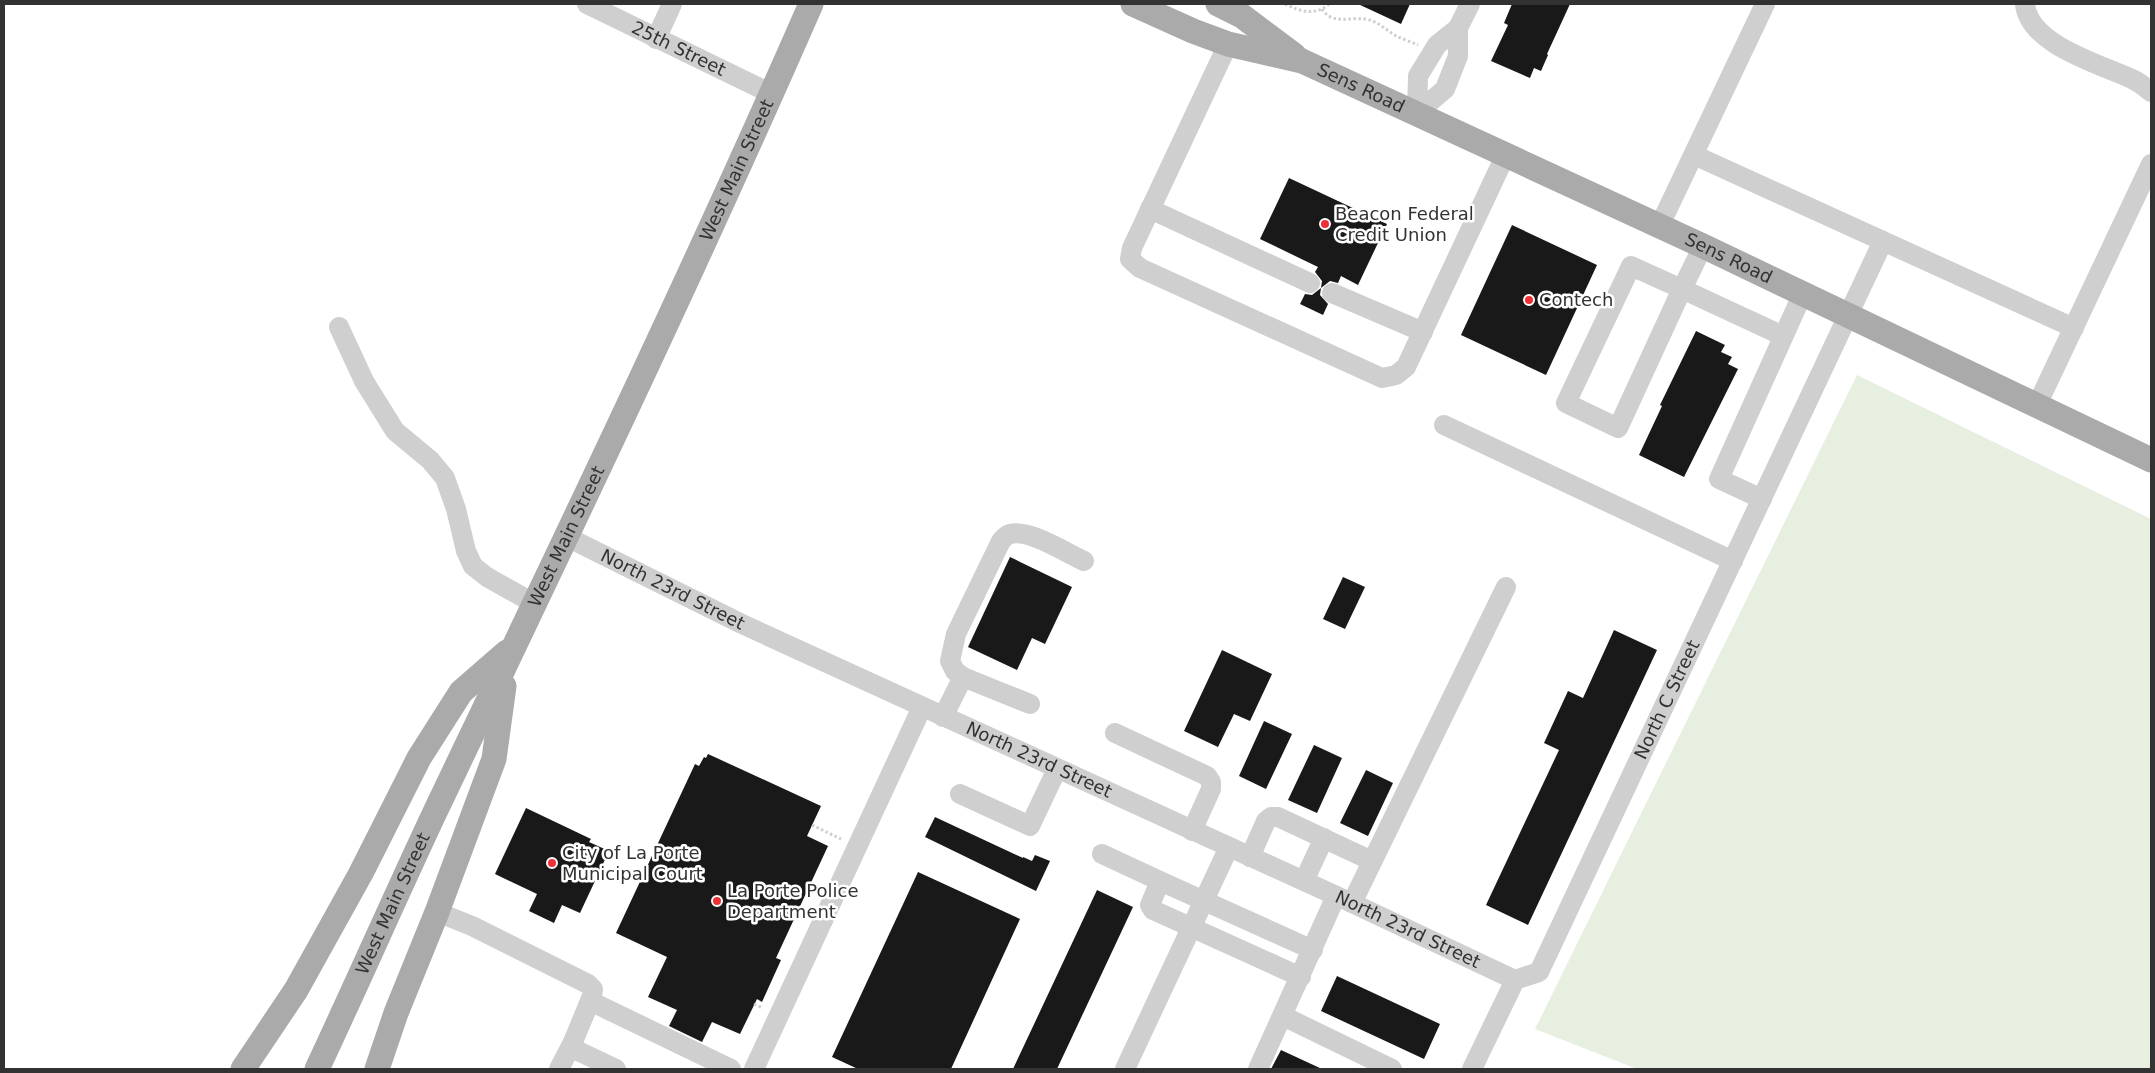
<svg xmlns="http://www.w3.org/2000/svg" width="2155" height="1073" font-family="'DejaVu Sans',sans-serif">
	<rect width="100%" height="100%" fill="#fff"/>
	<path fill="#e7efe0" d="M 1857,375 L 2151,519 L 2151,1069 L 1637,1069 L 1535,1029 Z"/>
	<path fill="#191919" d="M 1358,4 L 1410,4 L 1401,24 Z
		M 1512,4 L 1570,4 L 1547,54 L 1548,55 L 1541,71 L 1534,68 L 1530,78 L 1491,61 L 1508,25 L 1504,23 Z
		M 1289,178 L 1387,224 L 1358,285 L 1341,276 L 1338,283 L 1330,281 L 1321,288 L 1320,295 L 1328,304 L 1323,315 L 1300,304 L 1305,294 L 1312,295 L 1321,288 L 1322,281 L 1315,272 L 1318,267 L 1260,239 Z
		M 1512,225 L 1597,265 L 1546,375 L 1461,335 Z
		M 1696,331 L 1725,345 L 1721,352 L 1732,357 L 1728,364 L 1738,369 L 1684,477 L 1639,455 L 1662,406 L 1660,405 Z
		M 1010,557 L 1072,587 L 1045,644 L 1032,638 L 1017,670 L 968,647 Z
		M 1343,577 L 1365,587 L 1345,629 L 1323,619 Z
		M 1614,630 L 1657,650 L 1528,925 L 1486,905 L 1559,750 L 1544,743 L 1568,691 L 1583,698 Z
		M 1222,650 L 1272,674 L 1250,721 L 1234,714 L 1218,747 L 1184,731 Z
		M 1264,721 L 1292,734 L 1266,789 L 1239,776 Z
		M 1314,745 L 1342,758 L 1317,813 L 1288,800 Z
		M 708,754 L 821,806 L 807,836 L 828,846 L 776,958 L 781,960 L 762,1002 L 757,999 L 740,1034 L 712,1022 L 702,1042 L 669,1026 L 677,1010 L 648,997 L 667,957 L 616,933 L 695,764 L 699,766 L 704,757 L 706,758 Z
		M 1366,770 L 1393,783 L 1368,836 L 1340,823 Z
		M 526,808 L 591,839 L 589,842 L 609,851 L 580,913 L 562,905 L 554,923 L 529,911 L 537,894 L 495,874 Z
		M 935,817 L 1023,858 L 1023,857 L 1032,861 L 1035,855 L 1050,861 L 1036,891 L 925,837 Z
		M 918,872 L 1020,919 L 951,1069 L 858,1069 L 832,1057 Z
		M 1097,890 L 1133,907 L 1057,1069 L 1013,1069 Z
		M 1337,976 L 1440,1024 L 1424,1059 L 1321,1011 Z
		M 1281,1050 L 1322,1069 L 1271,1069 Z"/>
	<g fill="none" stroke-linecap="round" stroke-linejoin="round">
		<path stroke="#cfcfcf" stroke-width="3" stroke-dasharray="2.5 2.5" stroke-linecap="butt" d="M 1285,4 C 1301,12 1315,16 1329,4
			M 1322,9 C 1332,25 1349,17 1365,19 C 1378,21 1386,30 1396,36 C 1403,39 1411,42 1418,45
			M 812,825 L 841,839
			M 754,1004 L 763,1008"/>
		<g stroke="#cfcfcf" stroke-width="20">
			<path id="s1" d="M 587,4 L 772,94"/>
			<path d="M 2025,4 C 2029,45 2100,64 2132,79 C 2139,82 2145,87 2151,92"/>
			<path d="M 656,39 L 672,4"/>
			<path d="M 1228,44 L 1132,248 L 1130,259 L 1140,268 L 1382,378 L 1396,375 L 1406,367 L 1506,154"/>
			<path d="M 1417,113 L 1445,89 L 1458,56 L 1458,28 L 1470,4"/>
			<path d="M 1417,113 L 1418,76 L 1437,45 L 1458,28"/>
			<path d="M 1694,155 L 2074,328"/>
			<path d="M 1150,209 L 1310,283"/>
			<path d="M 1660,225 L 1765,4"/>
			<path d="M 1703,246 L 1682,289 L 1783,336"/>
			<path d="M 1631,266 L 1682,289 L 1618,428 L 1566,403 Z"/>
			<path d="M 1332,293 L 1423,332"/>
			<path d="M 339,327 L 364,381 L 395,431 L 430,460 L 445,478 L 456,509 L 466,551 L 473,566 L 487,577 L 535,604"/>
			<path d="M 2037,405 L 2151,164"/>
			<path d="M 1444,425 L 1733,561"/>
			<path d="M 1762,499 L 1719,479 L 1803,293"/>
			<path id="s2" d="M 567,537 L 742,624 L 1352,903 L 1515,980"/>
			<path d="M 1030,704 L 963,677 L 955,671 L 950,661 L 956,634 L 1001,541 C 1004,538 1006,535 1010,534 C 1030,529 1066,553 1084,561"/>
			<path d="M 943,717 L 963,677"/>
			<path d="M 1115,733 L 1207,776 L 1211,782 L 1211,789 L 1192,831"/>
			<path d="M 960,794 L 1030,826 L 1057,769"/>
			<path d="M 1102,854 L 1160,881 L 1150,905 L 1153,910 L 1301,977"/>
			<path d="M 1250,857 L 1266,821 L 1271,817 L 1278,817 L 1372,861"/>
			<path d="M 1160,881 L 1313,950"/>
			<path d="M 1304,881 L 1324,838"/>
			<path d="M 1352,903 L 1506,587"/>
			<path d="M 437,912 L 472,926 L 588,984 L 593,989 L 592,996 L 573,1042 L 574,1047 L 578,1051 L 616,1069"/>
			<path d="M 590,1001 L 731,1069"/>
			<path d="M 1283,1016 L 1392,1069"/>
			<path d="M 559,1069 L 573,1042"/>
			<path d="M 754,1069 L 922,707"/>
			<path d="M 1125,1069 L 1229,847"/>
			<path d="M 1258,1069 L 1336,896"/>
			<path id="s3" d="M 1472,1069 L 1515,980 L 1539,972 L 1883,241"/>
		</g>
		<g stroke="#aaa" stroke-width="25">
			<path id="s4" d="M 1133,4 L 1193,31 L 1228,44 L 1302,61 L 1703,246 L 2151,460"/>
			<path d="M 1218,4 L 1242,16 L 1294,55"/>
			<path d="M 243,1069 L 296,990 L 361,873 L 419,758 L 461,692 L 507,652"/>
			<path id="s5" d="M 317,1069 C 357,984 395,897 435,812 C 563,544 692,276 811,4"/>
			<path d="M 377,1069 L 396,1013 L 437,912 L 494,759 L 504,686"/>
		</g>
	</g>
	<g fill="#ed3035" stroke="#fff" stroke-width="2">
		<circle cx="1325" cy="224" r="5"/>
		<circle cx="1529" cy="300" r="5"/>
		<circle cx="552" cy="863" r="5"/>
		<circle cx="717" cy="901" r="5"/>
	</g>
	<g text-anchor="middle" stroke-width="5" stroke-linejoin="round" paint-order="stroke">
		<g font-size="18" fill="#323232" stroke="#fff">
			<text dy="6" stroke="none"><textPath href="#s1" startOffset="102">25th Street</textPath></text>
			<text dy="6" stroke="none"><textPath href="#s4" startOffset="244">Sens Road</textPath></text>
			<text dy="6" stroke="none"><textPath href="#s5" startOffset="992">West Main Street</textPath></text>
			<text dy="6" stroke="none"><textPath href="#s4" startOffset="649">Sens Road</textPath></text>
			<text dy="6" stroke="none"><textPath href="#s5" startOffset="588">West Main Street</textPath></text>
			<text dy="6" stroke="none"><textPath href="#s2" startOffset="118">North 23rd Street</textPath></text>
			<text dy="6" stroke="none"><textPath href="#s3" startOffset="425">North C Street</textPath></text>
			<text dy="6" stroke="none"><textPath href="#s2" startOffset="522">North 23rd Street</textPath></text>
			<text dy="6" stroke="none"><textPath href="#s5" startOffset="182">West Main Street</textPath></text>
			<text dy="6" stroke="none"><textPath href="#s2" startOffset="928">North 23rd Street</textPath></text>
		</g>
		<g font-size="18" fill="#323232" stroke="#fff" text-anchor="start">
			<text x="1335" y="220">Beacon Federal<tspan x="1335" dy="21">Credit Union</tspan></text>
			<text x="1539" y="306">Contech</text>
			<text x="562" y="859">City of La Porte<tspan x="562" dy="21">Municipal Court</tspan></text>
			<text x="727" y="897">La Porte Police<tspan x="727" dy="21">Department</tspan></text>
		</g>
	</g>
	<rect width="2155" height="1073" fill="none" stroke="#323232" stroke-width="10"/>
</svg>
